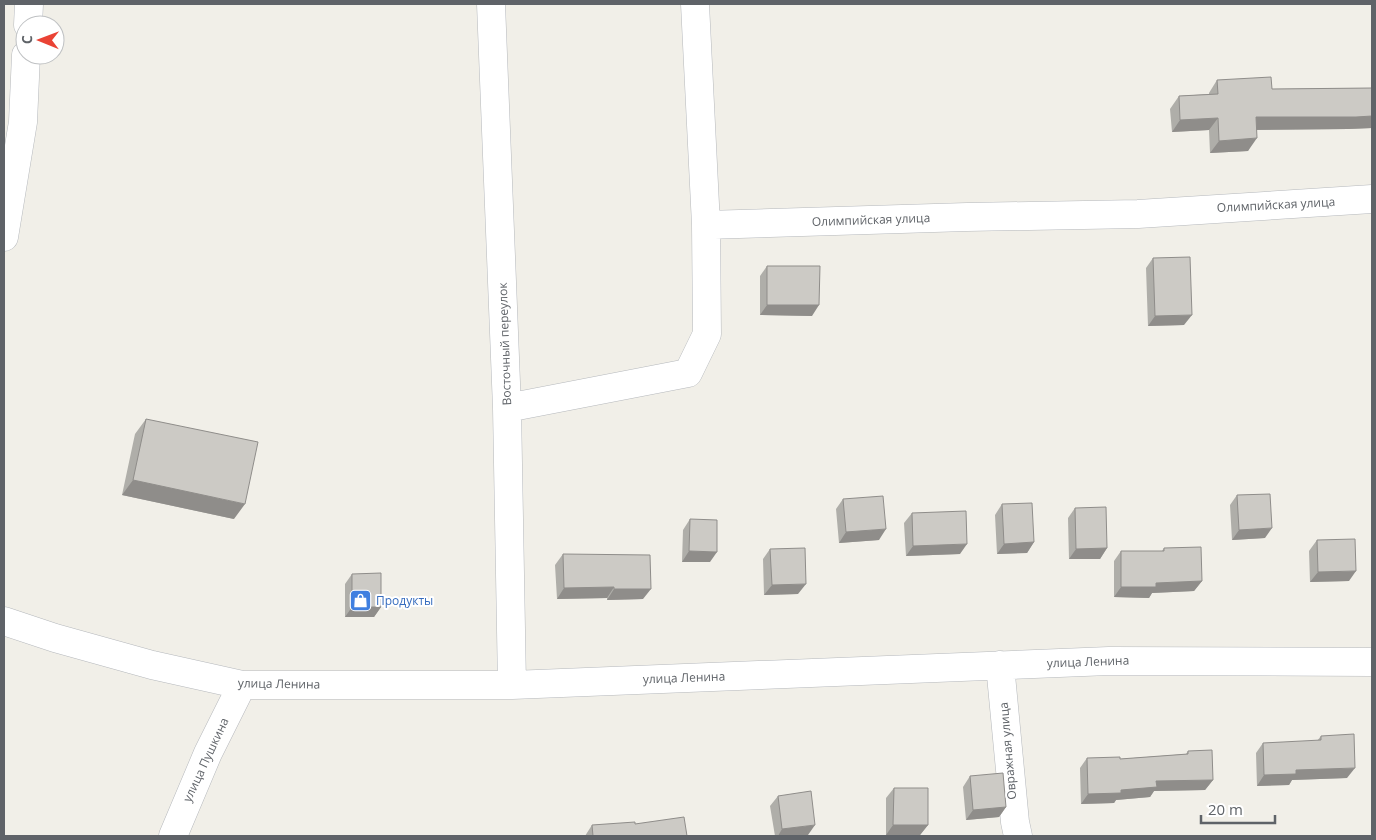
<svg xmlns="http://www.w3.org/2000/svg" width="1376" height="840" font-family="'Open Sans',sans-serif">
	<rect width="100%" height="100%" fill="#f1efe8"/>
	<g fill="none" stroke-linecap="round" stroke-linejoin="round">
		<defs>
			<path id="minor" d="M 491,4 L 507,408 L 512,685
				M 28,25 L 29,4
				M 706,225 L 967,217 L 1138,214 L 1372,199
				M 4,237 L 23,122 L 26,55
				M 507,408 L 688,373 L 707,334 L 706,225 L 695,4
				M 4,621 L 55,638 L 152,665 L 242,685 L 512,685 L 1109,661 L 1372,662
				M 1000,665 L 1015,822 L 1018,836
				M 173,836 L 208,753 L 242,685"/>
		</defs>
		<use href="#minor" stroke="#b5b8bc" stroke-width="29"/>
		<use href="#minor" stroke="#fff" stroke-width="28"/>
	</g>
	<path fill="#afaea9" d="M 1217,80 L 1272,89 L 1372,88 L 1372,128 L 1348,129 L 1256,130 L 1248,151 L 1210,153 L 1209,130 L 1172,132 L 1170,109 L 1179,96 L 1209,94 L 1209,93 Z
		M 1153,258 L 1184,325 L 1148,326 L 1146,268 Z
		M 767,266 L 812,316 L 760,315 L 760,276 Z
		M 146,419 L 234,519 L 122,495 L 135,434 Z
		M 1237,495 L 1265,538 L 1232,540 L 1230,505 Z
		M 843,499 L 879,540 L 839,543 L 836,509 Z
		M 1002,504 L 1034,542 L 1027,553 L 997,554 L 995,515 Z
		M 1075,508 L 1107,548 L 1100,559 L 1069,559 L 1068,518 Z
		M 912,513 L 960,554 L 906,556 L 904,523 Z
		M 690,519 L 710,562 L 682,562 L 683,530 Z
		M 1317,540 L 1349,581 L 1310,582 L 1309,551 Z
		M 1164,548 L 1202,581 L 1194,591 L 1152,593 L 1149,598 L 1114,597 L 1114,561 L 1121,551 L 1162,551 Z
		M 770,549 L 798,594 L 764,595 L 763,559 Z
		M 563,554 L 643,599 L 607,600 L 607,598 L 557,599 L 555,565 Z
		M 352,574 L 381,607 L 374,617 L 345,617 L 345,584 Z
		M 1321,736 L 1347,778 L 1292,780 L 1289,785 L 1257,786 L 1256,753 L 1263,743 L 1317,741 Z
		M 1188,751 L 1213,780 L 1205,790 L 1154,791 L 1150,797 L 1116,800 L 1114,803 L 1081,804 L 1080,768 L 1087,758 L 1120,759 L 1186,754 Z
		M 970,776 L 1006,807 L 999,817 L 966,820 L 963,787 Z
		M 894,788 L 928,825 L 920,835 L 886,835 L 886,798 Z
		M 778,796 L 808,835 L 800,836 L 775,836 L 770,806 Z
		M 635,824 L 687,836 L 585,836 L 592,825 Z"/>
	<path fill="#8f8d8a" d="M 1372,116 L 1372,128 L 1348,129 L 1247,130 L 1256,117 Z
		M 1218,118 L 1209,130 L 1172,132 L 1180,120 Z
		M 1257,138 L 1248,151 L 1210,153 L 1219,141 Z
		M 767,305 L 819,305 L 812,316 L 760,315 Z
		M 1192,315 L 1184,325 L 1148,326 L 1155,316 Z
		M 133,480 L 245,504 L 234,519 L 122,495 Z
		M 1272,528 L 1265,538 L 1232,540 L 1239,530 Z
		M 886,529 L 879,540 L 839,543 L 846,532 Z
		M 1034,542 L 1027,553 L 997,554 L 1004,544 Z
		M 967,544 L 960,554 L 906,556 L 913,546 Z
		M 1107,548 L 1100,559 L 1069,559 L 1076,549 Z
		M 689,551 L 717,552 L 710,562 L 682,562 Z
		M 1356,571 L 1349,581 L 1310,582 L 1318,572 Z
		M 1202,581 L 1194,591 L 1152,593 L 1149,598 L 1114,597 L 1121,587 L 1156,583 Z
		M 806,584 L 798,594 L 764,595 L 772,585 Z
		M 614,587 L 607,598 L 557,599 L 564,588 Z
		M 614,589 L 651,589 L 643,599 L 607,600 Z
		M 352,607 L 381,607 L 374,617 L 345,617 Z
		M 1355,768 L 1347,778 L 1292,780 L 1289,785 L 1257,786 L 1264,775 L 1296,770 Z
		M 1213,780 L 1205,790 L 1154,791 L 1150,797 L 1116,800 L 1114,803 L 1081,804 L 1088,794 L 1121,790 L 1156,781 Z
		M 1006,807 L 999,817 L 966,820 L 973,810 Z
		M 815,825 L 808,835 L 800,836 L 778,836 L 782,829 Z
		M 893,825 L 928,825 L 920,835 L 886,835 Z"/>
	<path fill="#cccac5" stroke="#8f8d8a" d="M 1271,77 L 1272,89 L 1372,88 L 1372,116 L 1356,117 L 1256,117 L 1257,138 L 1219,141 L 1218,118 L 1180,120 L 1179,96 L 1218,94 L 1217,80 Z
		M 1190,257 L 1192,315 L 1155,316 L 1153,258 Z
		M 767,266 L 820,266 L 819,305 L 767,305 Z
		M 146,419 L 258,442 L 245,504 L 133,480 Z
		M 1270,494 L 1272,528 L 1239,530 L 1237,495 Z
		M 883,496 L 886,529 L 846,532 L 843,499 Z
		M 1032,503 L 1034,542 L 1004,544 L 1002,504 Z
		M 1106,507 L 1107,548 L 1076,549 L 1075,508 Z
		M 966,511 L 967,544 L 913,546 L 912,513 Z
		M 690,519 L 717,520 L 717,552 L 689,551 Z
		M 1355,539 L 1356,571 L 1318,572 L 1317,540 Z
		M 1201,547 L 1202,581 L 1156,583 L 1156,587 L 1121,587 L 1121,551 L 1164,551 L 1164,548 Z
		M 805,548 L 806,584 L 772,585 L 770,549 Z
		M 563,554 L 650,555 L 651,589 L 614,589 L 614,587 L 564,588 Z
		M 381,573 L 381,607 L 352,607 L 352,574 Z
		M 1354,734 L 1355,768 L 1296,770 L 1296,774 L 1264,775 L 1263,743 L 1321,740 L 1321,736 Z
		M 1212,750 L 1213,780 L 1156,781 L 1157,787 L 1121,790 L 1121,793 L 1088,794 L 1087,758 L 1120,757 L 1120,759 L 1188,754 L 1188,751 Z
		M 1003,773 L 1006,807 L 973,810 L 970,776 Z
		M 894,788 L 928,788 L 928,825 L 893,825 Z
		M 811,791 L 815,825 L 782,829 L 778,796 Z
		M 684,817 L 687,836 L 593,836 L 592,825 L 635,822 L 635,824 Z"/>
	<defs>
		<symbol id="shop-square" viewBox="-11 -11 22 22"><rect x="-9" y="-9" width="18" height="18" rx="4" fill="#3f7fe0" stroke="#fff"/><path d="M-5-2.5h2.3a2.7 3.5 0 0 1 5.4 0H5L5.5 6h-11ZM-1.5-2.5h3a1.5 2.3 0 0 0-3 0Z" fill="#fff"/></symbol>
	</defs>
	<g fill-rule="evenodd">
		<use href="#shop-square" x="348" y="588" width="25" height="25"/>
	</g>
	<g text-anchor="middle" stroke-width="4" stroke-linejoin="round" paint-order="stroke">
		<g font-size="12" fill="#5f6368" stroke="#fff">
			<text transform="translate(1276 205) rotate(-3)" y="4">Олимпийская улица</text>
			<text transform="translate(871 220) rotate(-2)" y="4">Олимпийская улица</text>
			<text transform="translate(505 344) rotate(-92)" y="4">Восточный переулок</text>
			<text transform="translate(1088 662) rotate(-2)" y="4">улица Ленина</text>
			<text transform="translate(684 678) rotate(-2)" y="4">улица Ленина</text>
			<text transform="translate(279 684) rotate(1)" y="4">улица Ленина</text>
			<text transform="translate(1008 751) rotate(-95)" y="4">Овражная улица</text>
			<text transform="translate(206 760) rotate(-65)" y="4">улица Пушкина</text>
		</g>
		<g font-size="12" fill="#366cbe" stroke="#fff" text-anchor="start">
			<text x="376" y="605">Продукты</text>
		</g>
	</g>
	<rect width="1376" height="840" fill="none" stroke="#5f6368" stroke-width="10"/>
	<g transform="translate(40 40) rotate(271)"><circle r="24" fill="#ffffff" stroke="#bfc1c3"/>
	<path d="M0-4L9 19L0 12L-9 19Z" fill="#ea4335"/>
	<text y="-8" font-size="14" font-weight="bold" text-anchor="middle" fill="#5f6368">С</text>
	</g>
	<path d="M1201 815v8h74v-8" fill="none" stroke="#5f6368" stroke-width="2.5"/>
	<text x="1208" y="815" font-size="15" fill="#5f6368" stroke="#ffffff" stroke-width="4" paint-order="stroke">20 m</text>
</svg>
